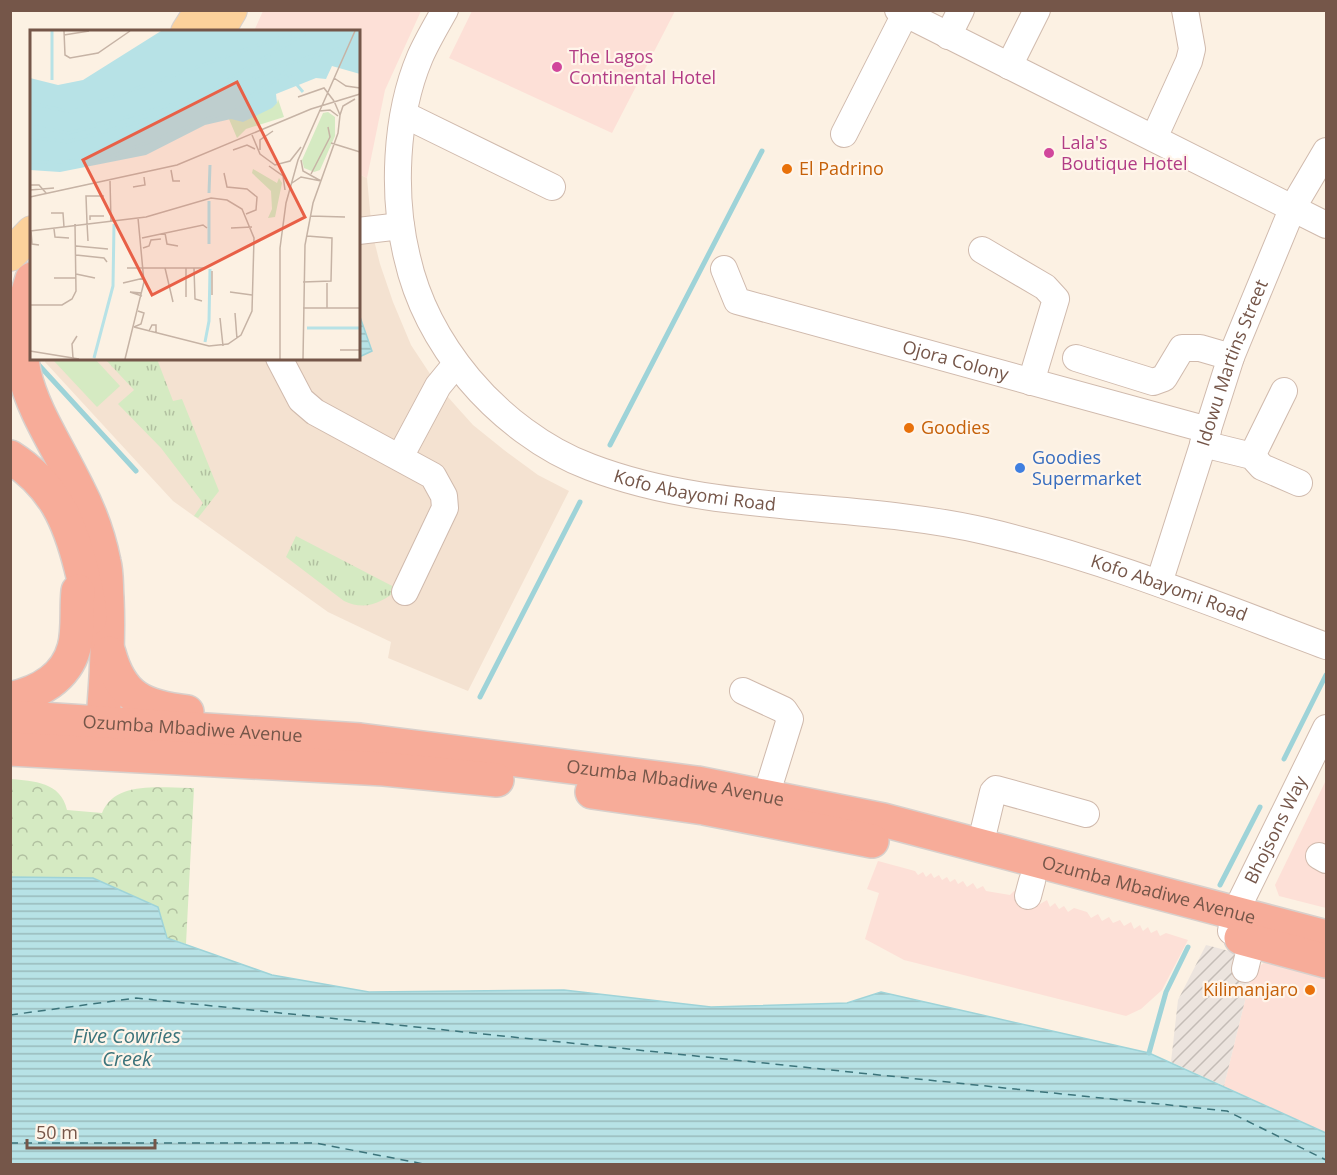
<svg xmlns="http://www.w3.org/2000/svg" width="1337" height="1175" font-family="'Open Sans',sans-serif">
	<defs>
		<pattern id="industrial-furrows" width="10" height="10" patternUnits="userSpaceOnUse" patternTransform="scale(1.5)"><rect width="10" height="10" fill="#ece4de"/><path d="M-1 1l2-2M0 10L10 0M9 11l2-2" fill="none" stroke="#c4bcb6"/></pattern>
		<pattern id="grass-tufts" width="24" height="20" patternUnits="userSpaceOnUse" patternTransform="scale(1.5)"><rect width="24" height="20" fill="#d5eac2"/><path d="M3 7l-1-3M5 7V3M7 7l1-3M15 17l-1-3M17 17v-4M19 17l1-3" fill="none" stroke="#b1c0a0"/></pattern>
		<pattern id="park-crowns" width="20" height="18" patternUnits="userSpaceOnUse" patternTransform="scale(1.5)"><rect width="20" height="18" fill="#d5eac2"/><path d="M2 6a3 3 0 1 1 6 0M12 15a3 3 0 1 1 6 0" fill="none" stroke="#b1c0a0"/></pattern>
		<pattern id="water-rules" width="6" height="5" patternUnits="userSpaceOnUse" patternTransform="scale(1.5)"><rect width="6" height="5" fill="#b7e2e6"/><path d="M0 2.5h6" fill="none" stroke="#99babc"/></pattern>
	</defs>
	<rect width="100%" height="100%" fill="#fcf1e3"/>
	<path fill="#f4e2d1" d="M 359,174 L 367,178 L 372,232 L 380,264 L 393,302 L 411,345 L 438,386 L 473,425 L 504,450 L 538,475 L 569,491 L 468,691 L 388,658 L 391,642 L 328,612 L 173,501 L 45,362 L 45,359 L 358,358 Z"/>
	<path fill="#fde0d7" d="M 263,11 L 421,11 L 385,90 L 367,178 L 359,174 L 358,32 L 254,31 Z
		M 472,11 L 472,10 L 675,11 L 612,133 L 449,58 Z
		M 1326,780 L 1326,908 L 1279,896 L 1275,885 Z
		M 878,861 L 915,871 L 918,875 L 923,872 L 926,877 L 931,873 L 934,878 L 939,875 L 942,880 L 947,877 L 950,882 L 955,879 L 958,884 L 963,881 L 967,887 L 973,883 L 977,889 L 983,886 L 986,891 L 1010,895 L 1014,891 L 1037,898 L 1040,904 L 1047,900 L 1050,907 L 1055,903 L 1059,909 L 1064,906 L 1068,912 L 1074,908 L 1087,912 L 1091,918 L 1098,914 L 1102,921 L 1109,917 L 1113,923 L 1120,920 L 1124,926 L 1131,922 L 1134,929 L 1140,925 L 1143,931 L 1148,927 L 1151,933 L 1157,930 L 1160,936 L 1166,933 L 1188,940 L 1162,990 L 1141,1009 L 1126,1016 L 904,960 L 865,939 L 879,893 L 867,889 Z
		M 1270,958 L 1326,972 L 1326,1133 L 1224,1086 L 1252,972 Z"/>
	<path fill="url(#industrial-furrows)" d="M 1206,945 L 1237,953 L 1252,972 L 1224,1086 L 1171,1062 L 1178,1000 Z"/>
	<path fill="url(#grass-tufts)" d="M 105,359 L 157,359 L 173,401 L 182,399 L 219,491 L 198,518 L 194,516 L 203,503 L 161,448 L 118,404 L 134,390 Z
		M 296,536 L 398,589 C 382,603 365,611 344,601 L 286,557 Z"/>
	<path fill="url(#park-crowns)" d="M 10,779 C 34,781 61,782 67,810 L 102,813 C 116,779 164,789 194,788 L 186,944 L 167,938 L 158,907 L 93,878 L 11,877 Z"/>
	<path fill="#d5eac2" d="M 57,358 L 95,359 L 120,386 L 97,407 L 54,361 Z"/>
	<path fill="url(#water-rules)" stroke="#9ed3d8" stroke-width="1.5" d="M 359,314 L 372,351 L 359,357 L 358,356 Z
		M 11,877 L 93,878 L 158,907 L 167,938 L 272,975 L 369,992 L 564,990 L 711,1007 L 847,1003 L 881,992 L 1149,1053 L 1326,1133 L 1326,1164 L 11,1164 Z"/>
	<g fill="none" stroke-linecap="round" stroke-linejoin="round">
		<path stroke="#9ed3d8" stroke-width="5" d="M 37,363 L 136,471
			M 610,445 L 762,151
			M 480,697 L 580,502
			M 1284,759 L 1326,675
			M 1220,885 L 1260,807
			M 1149,1053 L 1166,992 L 1188,947"/>
		<path stroke="#3c747b" stroke-width="1.5" stroke-dasharray="8 6" stroke-linecap="butt" d="M 10,1015 L 136,998 L 1227,1111 L 1326,1160
			M 10,1143 L 315,1143 L 424,1164"/>
		<defs>
			<g id="minor">
				<path id="s1" d="M 445,10 C 436,26 427,41 420,57 C 395,116 392,196 407,257 C 417,302 439,343 469,379 C 500,416 544,450 590,467 C 715,515 855,501 985,531 C 1102,558 1214,604 1326,646"/>
				<path d="M 898,10 L 1326,225"/>
				<path d="M 948,36 L 961,10"/>
				<path d="M 1009,66 L 1037,10"/>
				<path d="M 405,115 L 552,187"/>
				<path d="M 844,134 L 905,14"/>
				<path d="M 1154,138 L 1189,61 L 1192,49 L 1185,10"/>
				<path d="M 358,231 L 401,226"/>
				<path d="M 982,250 L 1045,287 L 1056,299 L 1031,382"/>
				<path id="s2" d="M 724,269 L 737,301 L 1208,430"/>
				<path d="M 279,358 L 301,400 L 315,412 L 433,476 L 444,496 L 445,508 L 405,592"/>
				<path d="M 1076,358 L 1153,382 L 1164,378 L 1182,348 L 1200,348 L 1231,357"/>
				<path d="M 1203,444 L 1252,456 L 1262,467 L 1299,483"/>
				<path d="M 1252,456 L 1284,391"/>
				<path d="M 400,457 L 438,386 L 456,364"/>
				<path id="s3" d="M 1159,583 L 1231,357 L 1293,207 L 1326,151"/>
				<path d="M 743,691 L 784,710 L 790,719 L 766,796"/>
				<path d="M 980,846 L 993,792 L 996,789 L 1086,814"/>
				<path d="M 1319,856 L 1326,860"/>
				<path d="M 1028,896 L 1032,881"/>
				<path id="s4" d="M 1231,931 L 1235,913 L 1326,728"/>
				<path d="M 1245,969 L 1252,941"/>
			</g>
			<path id="major" d="M 187,32 L 201,10
				M 218,32 L 231,10
				M 10,255 L 32,232"/>
			<g id="highway">
				<path d="M 32,279 C 0,371 41,413 78,489 C 90,512 99,537 104,562 C 107,573 106,586 107,598 C 109,648 105,696 101,745"/>
				<path d="M 10,457 C 54,485 69,520 81,568 C 85,585 90,600 90,618"/>
				<path d="M 109,653 C 121,697 143,707 187,712"/>
				<path d="M 10,699 C 38,693 66,678 74,648 C 79,631 76,609 78,591"/>
				<path id="s5" d="M 10,717 L 360,740 L 697,783 L 883,820 L 1326,937"/>
				<path d="M 10,749 L 384,769 L 497,780"/>
				<path d="M 592,792 L 704,808 L 872,841"/>
				<path d="M 1241,938 L 1326,961"/>
			</g>
		</defs>
		<use href="#minor" stroke="#d0baad" stroke-width="28"/>
		<use href="#major" stroke="#d8d0cc" stroke-width="34"/>
		<use href="#highway" stroke="#d8d0cc" stroke-width="36"/>
		<use href="#minor" stroke="#fff" stroke-width="26"/>
		<use href="#major" stroke="#fcd19b" stroke-width="32"/>
		<use href="#highway" stroke="#f7ac99" stroke-width="33"/>
	</g>
	<g fill="#d1479c" stroke="#fff5ea" stroke-width="2">
		<circle cx="557" cy="67" r="6"/>
		<circle cx="1049" cy="153" r="6"/>
	</g>
	<g fill="#e8710a" stroke="#fff5ea" stroke-width="2">
		<circle cx="787" cy="169" r="6"/>
		<circle cx="909" cy="428" r="6"/>
		<circle cx="1310" cy="990" r="6"/>
	</g>
	<circle fill="#3f7fe0" stroke="#fff5ea" stroke-width="2" cx="1020" cy="468" r="6"/>
	<g text-anchor="middle" stroke-width="4.5" stroke-linejoin="round" paint-order="stroke">
		<g font-size="18" fill="#b23c85" stroke="#fff5ea" text-anchor="start">
			<text x="569" y="63">The Lagos<tspan x="569" dy="21">Continental Hotel</tspan></text>
			<text x="1061" y="149">Lala's<tspan x="1061" dy="21">Boutique Hotel</tspan></text>
		</g>
		<g font-size="18" fill="#c56008" stroke="#fff5ea" text-anchor="start">
			<text x="799" y="175">El Padrino</text>
			<text x="921" y="434">Goodies</text>
			<text x="1298" y="996" text-anchor="end">Kilimanjaro</text>
		</g>
		<g font-size="18" fill="#755649" stroke="#fff5ea">
			<text dy="6" stroke="none"><textPath href="#s2" startOffset="261">Ojora Colony</textPath></text>
			<text dy="6" stroke="none"><textPath href="#s3" startOffset="232">Idowu Martins Street</textPath></text>
			<text dy="6" stroke="none"><textPath href="#s1" startOffset="654">Kofo Abayomi Road</textPath></text>
			<text dy="6" stroke="none"><textPath href="#s1" startOffset="1140">Kofo Abayomi Road</textPath></text>
			<text dy="6" stroke="none"><textPath href="#s5" startOffset="183">Ozumba Mbadiwe Avenue</textPath></text>
			<text dy="6" stroke="none"><textPath href="#s5" startOffset="669">Ozumba Mbadiwe Avenue</textPath></text>
			<text dy="6" stroke="none"><textPath href="#s4" startOffset="111">Bhojsons Way</textPath></text>
			<text dy="6" stroke="none"><textPath href="#s5" startOffset="1155">Ozumba Mbadiwe Avenue</textPath></text>
		</g>
		<g font-size="18" fill="#366cbe" stroke="#fff5ea" text-anchor="start">
			<text x="1032" y="464">Goodies<tspan x="1032" dy="21">Supermarket</tspan></text>
		</g>
		<g font-size="20" font-style="italic" fill="#3c747b" stroke="#fff5ea">
			<text x="127" y="1043">Five Cowries<tspan x="127" dy="23">Creek</tspan></text>
		</g>
	</g>
	<g transform="translate(30 30)">
		<rect width="330" height="330" fill="#fcf1e3"/>
		<path d="M 223,139 L 247,153 L 249,148 L 252,153 L 245,187 L 238,188 L 242,179 L 241,161 L 222,143 Z" fill="#d5eac2"/>
		<path d="M 248,69 L 254,87 L 216,99 L 207,108 L 199,89 L 247,73 ZM 298,82 L 305,87 L 305,106 L 290,140 L 284,142 L 274,138 L 272,130 L 293,83 Z" fill="#d5eac2"/>
		<path d="M 131,1 L 330,1 L 330,44 L 302,36 L 296,49 L 286,48 L 246,64 L 247,73 L 242,78 L 213,92 L 201,89 L 175,95 L 116,125 L 30,142 L 0,140 L 0,48 L 28,55 L 53,50 Z" fill="#b7e2e6"/>
		<path fill="none" stroke="#b7e2e6" stroke-width="3" d="M 22,50 L 22,1M 0,73 L 41,82 L 268,1M 0,96 L 39,103 L 170,67 L 279,1M 0,107 L 37,112 L 172,74 L 246,37 L 315,17M 0,132 L 70,131 L 201,80 L 256,42 L 273,62M 179,163 L 180,135M 179,214 L 179,171M 277,298 L 330,298M 175,312 L 179,291 L 180,239M 64,328 L 83,256 L 84,194"/>
		<path fill="none" stroke="#c6b3a5" stroke-width="1.5" d="M 34,1 L 35,25 L 40,28 L 68,23 L 100,1M 34,5 L 59,1M 304,48 L 316,56 L 330,58M 268,67 L 294,58 L 304,71M 289,81 L 300,80 L 308,86M 310,85 L 313,76 L 325,69M 222,105 L 230,124 L 245,135 L 260,131 L 271,117M 301,113 L 330,122M 203,120 L 217,115 L 225,119M 230,120 L 230,110 L 243,101M 271,130 L 273,141 L 291,151M 239,136 L 253,146 L 255,160M 141,140 L 143,151 L 150,151M 194,143 L 197,157 L 217,159 L 227,167 L 226,180 L 216,184M 281,144 L 300,107 L 298,97M 80,151 L 81,191M 262,153 L 271,147 L 291,151M 0,155 L 9,155 L 16,163M 103,157 L 115,155 L 114,147M 0,160 L 24,158M 0,167 L 147,135 L 281,79 L 330,64M 21,183 L 33,183 L 34,197M 280,186 L 315,187M 60,190 L 60,186 L 74,186M 57,193 L 56,166 L 74,166M 57,193 L 58,211M 201,198 L 222,197M 24,199 L 25,207 L 39,208M 0,201 L 116,187 L 181,168 L 197,170 L 212,179 L 224,208 L 222,281 L 211,305 L 198,314 L 179,316 L 104,297M 1,201 L 2,214 L 9,215M 135,203 L 137,214 L 148,216M 112,208 L 173,195 L 177,198M 46,216 L 78,219M 113,218 L 119,216 L 121,210 L 131,209M 46,225 L 74,228 L 77,232M 97,238 L 175,238M 135,238 L 143,272M 156,238 L 156,267M 164,238 L 165,269 L 172,271M 182,241 L 182,265M 46,244 L 65,248M 24,248 L 46,248M 273,252 L 301,251 L 302,208 L 277,206M 93,253 L 114,248M 200,262 L 222,265M 112,266 L 100,262 L 112,263M 0,275 L 32,275 L 42,269 L 46,261 L 45,194M 273,278 L 330,278M 297,278 L 297,253M 205,283 L 207,309M 190,288 L 193,316M 104,297 L 111,294 L 114,283 L 108,281M 119,301 L 122,295 L 126,295 L 126,303M 310,320 L 330,320M 0,321 L 49,329M 43,328 L 42,314 L 47,306M 95,329 L 114,252 L 108,188M 250,329 L 250,218 L 256,173 L 268,130 L 325,1M 273,329 L 275,215 L 283,173 L 308,103 L 310,85 L 304,71"/>
		<path fill="#e86047" fill-opacity="0.15" stroke="#e86047" stroke-width="3" d="M 207,52 L 275,187 L 122,265 L 53,130 Z"/>
		<rect width="330" height="330" fill="none" stroke="#755649" stroke-width="3"/>
	</g>
	<rect width="1337" height="1175" fill="none" stroke="#755649" stroke-width="24"/>
	<path d="M27 1139v9h128v-9" fill="none" stroke="#755649" stroke-width="3"/>
	<text x="36" y="1139" font-size="18" fill="#755649" stroke="#fff5ea" stroke-width="4.5" paint-order="stroke">50 m</text>
</svg>
